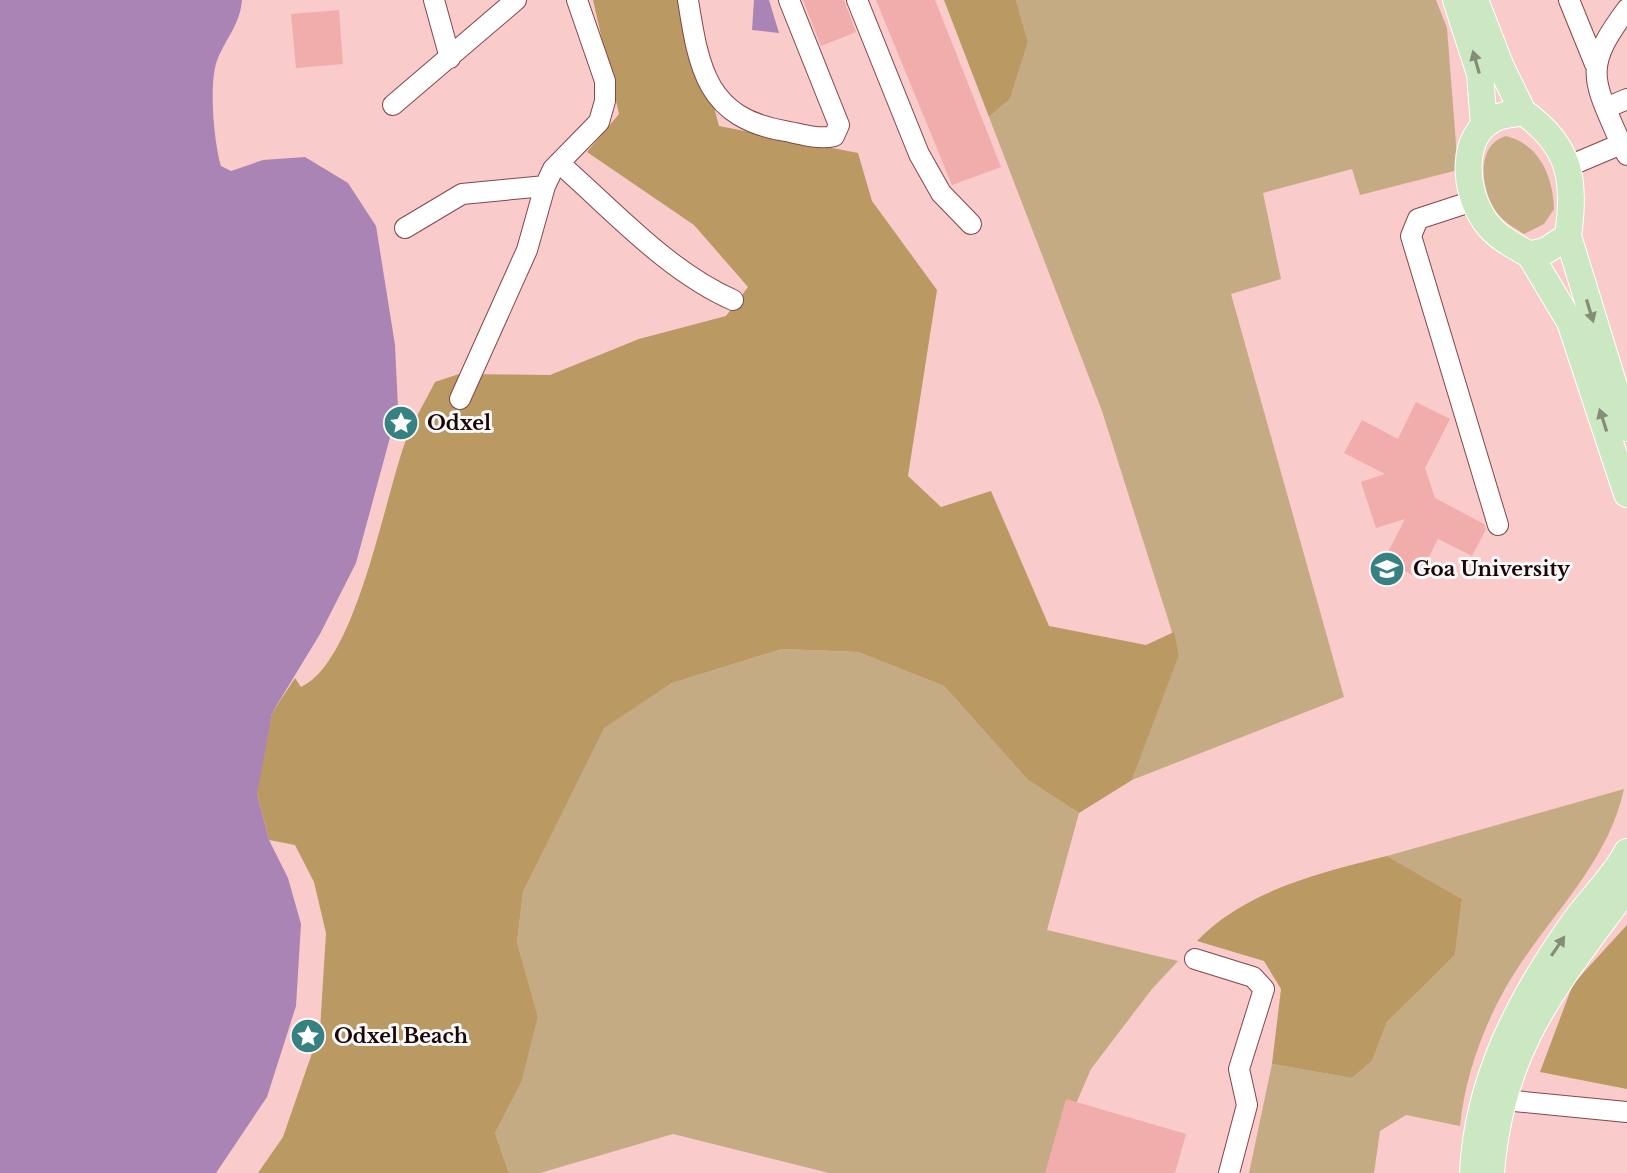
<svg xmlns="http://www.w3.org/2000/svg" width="1627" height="1173" font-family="'Libre Baskerville',serif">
	<rect width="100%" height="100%" fill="#f9cbcb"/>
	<path fill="#c5ab83" d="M 1016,0 L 1436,0 L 1447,28 L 1458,170 L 1360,195 L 1352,169 L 1263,193 L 1281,279 L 1231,294 L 1344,697 L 1132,780 L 1179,654 L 1102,411 L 989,117 L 1010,99 L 1028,42 Z
		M 1506,136 C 1539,144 1553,176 1554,209 L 1544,224 L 1524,234 C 1515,228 1505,223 1498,214 C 1481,194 1474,145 1506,136 Z
		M 782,649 L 858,652 L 944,686 L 1028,780 L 1079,813 L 1047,930 L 1178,961 L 1152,989 L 1091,1069 L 1046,1173 L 829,1173 L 673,1134 L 540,1173 L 509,1173 L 495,1133 L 522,1081 L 538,1017 L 517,942 L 523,892 L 603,728 L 672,683 Z
		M 1624,789 C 1608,863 1551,914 1512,977 C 1485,1021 1465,1075 1460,1126 L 1406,1115 L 1380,1131 L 1374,1173 L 1249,1173 L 1272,1064 L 1352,1078 L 1372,1061 L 1387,1022 L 1455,955 L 1462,899 L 1387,856 Z"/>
	<path fill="#ba9963" d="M 593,0 L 686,0 L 719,126 L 858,153 L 872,201 L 937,290 L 908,476 L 941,507 L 991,491 L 1049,626 L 1146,645 L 1174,632 L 1179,655 L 1132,780 L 1079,813 L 1028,780 L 944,686 L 858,652 L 782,649 L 672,683 L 604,728 L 523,892 L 517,942 L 538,1017 L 522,1081 L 495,1133 L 509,1173 L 258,1173 L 283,1137 L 320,1030 L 326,933 L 314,882 L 295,845 L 269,840 L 257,794 L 261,762 L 272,713 L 295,678 L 301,687 C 357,662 385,494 407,437 C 415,418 426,400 435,382 L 459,374 L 550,375 L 639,339 L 726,316 L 748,287 L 694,225 L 587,152 L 619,114 Z
		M 944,0 L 1016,0 L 1028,42 L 1010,99 L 989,117 Z
		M 1387,856 L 1462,899 L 1455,955 L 1387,1022 L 1372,1061 L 1352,1078 L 1272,1064 L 1281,989 L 1264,961 L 1197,941 C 1244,891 1322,872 1387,856 Z
		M 1627,925 L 1627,1089 L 1540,1072 L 1573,984 Z"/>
	<path fill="#aa84b4" d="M 0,0 L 242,0 C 240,24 227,37 218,58 C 208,80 214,143 221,166 L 231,171 L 263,160 L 305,157 L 348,183 L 376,226 L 395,345 L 398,408 L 356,563 L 320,634 L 272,713 L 257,794 L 269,840 L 288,878 L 301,924 L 296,1006 L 267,1097 L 216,1173 L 0,1173 Z
		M 754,0 L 769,0 L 779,33 L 752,30 Z"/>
	<path fill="#f1acac" d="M 803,0 L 844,0 L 856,32 L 821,46 Z
		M 876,0 L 935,0 L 1001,167 L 952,185 Z
		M 339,10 L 343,64 L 296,68 L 291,14 Z
		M 1416,402 L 1450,419 L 1425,468 L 1435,498 L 1484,524 L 1486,529 L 1472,556 L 1438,539 L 1418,578 L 1384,560 L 1405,519 L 1376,528 L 1361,482 L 1385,474 L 1344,453 L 1362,420 L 1398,439 Z
		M 1066,1099 L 1186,1134 L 1175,1173 L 1045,1173 Z"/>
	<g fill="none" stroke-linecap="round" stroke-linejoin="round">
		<defs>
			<path id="minor" d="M 434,0 L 450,58
				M 688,0 C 699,70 707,118 785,131 C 801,134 818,140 834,136 L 839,125 L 789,0
				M 857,0 L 919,154 L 941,193 L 971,224
				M 1569,0 L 1595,64
				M 393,105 L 516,0
				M 1606,108 L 1627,99
				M 1621,144 C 1593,79 1582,69 1627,9
				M 559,163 C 613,210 667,271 733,300
				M 1569,166 L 1621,144 L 1627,155
				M 1476,200 L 1418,219 L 1411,236 L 1498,525
				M 405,228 L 462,194 L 545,186
				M 460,399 L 527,250 L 545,186 L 553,169 L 599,122 L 605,101 L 605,81 L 577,0
				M 1195,959 L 1253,977 L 1264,989 L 1239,1069 L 1247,1105 L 1229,1173
				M 1504,1100 L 1627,1112"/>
			<path id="major" d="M 1456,0 L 1480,74 L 1484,126
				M 1475,0 L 1501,67 L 1523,112
				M 1523,112 C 1571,146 1576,181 1568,236 L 1547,250 L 1530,255 C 1513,245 1496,237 1485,221 C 1464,192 1458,133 1498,117 C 1506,114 1515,114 1523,112 Z
				M 1568,236 L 1627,428
				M 1530,255 L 1570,322 L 1627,494
				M 1473,1173 C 1477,1080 1520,999 1572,925 C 1589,900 1613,879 1627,852
				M 1491,1173 C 1501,1046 1556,985 1627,888"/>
		</defs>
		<use href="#minor" stroke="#854648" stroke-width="22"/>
		<use href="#major" stroke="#fff" stroke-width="28"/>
		<use href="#minor" stroke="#fff" stroke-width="20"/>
		<use href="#major" stroke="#cbe8c2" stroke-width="26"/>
	</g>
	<defs><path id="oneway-solid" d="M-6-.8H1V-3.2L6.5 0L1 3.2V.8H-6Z" transform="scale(2)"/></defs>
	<g fill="#858d77">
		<use href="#oneway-solid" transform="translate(1476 62) rotate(-106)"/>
		<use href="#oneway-solid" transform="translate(1590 311) rotate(73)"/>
		<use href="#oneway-solid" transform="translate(1603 420) rotate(-108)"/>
		<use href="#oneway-solid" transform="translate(1558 946) rotate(-56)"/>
	</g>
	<defs>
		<symbol id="sight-disc" viewBox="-11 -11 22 22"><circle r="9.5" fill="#388183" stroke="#f9f9f9"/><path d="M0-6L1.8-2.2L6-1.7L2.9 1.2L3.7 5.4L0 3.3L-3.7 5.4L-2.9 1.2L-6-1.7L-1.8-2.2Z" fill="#fff"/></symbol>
		<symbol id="university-disc" viewBox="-11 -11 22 22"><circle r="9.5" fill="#388183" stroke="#f9f9f9"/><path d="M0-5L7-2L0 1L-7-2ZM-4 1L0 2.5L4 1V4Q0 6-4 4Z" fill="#fff"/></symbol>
	</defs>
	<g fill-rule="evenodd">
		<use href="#sight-disc" x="381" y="403" width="40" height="40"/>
		<use href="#university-disc" x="1367" y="549" width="40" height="40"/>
		<use href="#sight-disc" x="288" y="1016" width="40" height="40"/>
	</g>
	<g text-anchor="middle" stroke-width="6" stroke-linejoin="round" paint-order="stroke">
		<g font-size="20" font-weight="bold" fill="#1c0506" stroke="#f9f9f9" text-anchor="start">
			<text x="427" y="430">Odxel</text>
			<text x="1413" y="576">Goa University</text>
			<text x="334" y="1043">Odxel Beach</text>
		</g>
	</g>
</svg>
